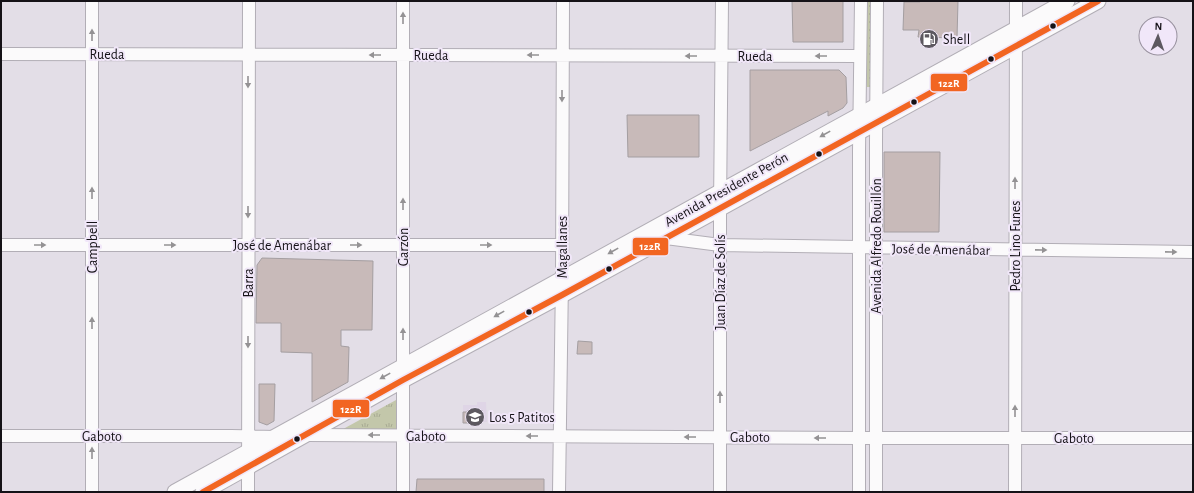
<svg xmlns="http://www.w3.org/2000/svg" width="1194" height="493" font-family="'Alegreya Sans',sans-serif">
	<defs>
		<pattern id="grass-dots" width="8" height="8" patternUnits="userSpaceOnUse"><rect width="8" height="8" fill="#c3c7aa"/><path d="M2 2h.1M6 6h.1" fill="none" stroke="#a7aa92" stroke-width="1.8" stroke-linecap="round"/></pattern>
		<pattern id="park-tufts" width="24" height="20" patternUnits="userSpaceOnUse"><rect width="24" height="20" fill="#c3c7aa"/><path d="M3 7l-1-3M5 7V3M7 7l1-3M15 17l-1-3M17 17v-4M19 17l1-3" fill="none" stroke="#a7aa92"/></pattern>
	</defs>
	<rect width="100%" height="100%" fill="#e3dee7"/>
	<path fill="#dfd5e6" d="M 477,402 L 486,402 L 487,422 L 463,423 L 463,405 L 477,405 Z"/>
	<path fill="url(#grass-dots)" d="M 867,1 L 873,1 L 873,87 L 867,87 Z"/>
	<path fill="url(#park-tufts)" d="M 396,400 L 398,400 L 398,432 L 344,429 L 345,428 Z"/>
	<path fill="#c8bab9" stroke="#a49ea1" d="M 792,1 L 843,1 L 843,42 L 793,42 Z
		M 920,1 L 958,1 L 957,38 L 918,37 L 919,30 L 903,30 L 904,2 L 920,2 Z
		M 750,70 L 839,70 L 846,77 L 847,103 L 843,108 L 828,116 L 828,111 L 750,151 Z
		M 627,115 L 699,115 L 699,157 L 628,157 Z
		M 884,152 L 940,152 L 939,232 L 884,232 Z
		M 262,258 L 373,261 L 372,330 L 341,330 L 341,346 L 349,347 L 348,382 L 312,402 L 312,353 L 281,352 L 281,323 L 256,323 L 257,265 Z
		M 578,341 L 592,342 L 592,354 L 577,354 Z
		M 259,384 L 275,384 L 274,421 L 267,425 L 259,422 Z
		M 470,411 L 479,411 L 479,423 L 463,423 L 463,412 L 470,412 Z
		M 417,479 L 544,479 L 544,492 L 416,492 Z"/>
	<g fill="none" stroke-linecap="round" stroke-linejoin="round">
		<defs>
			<path id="minor" d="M 92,1 L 92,492
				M 1,54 L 860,56
				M 666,238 L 720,245 L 1193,252
				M 1,245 L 562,245
				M 307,435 L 859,438 L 1193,438
				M 1,436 L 231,436 L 274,437
				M 248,492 L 249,1
				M 403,492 L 403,1
				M 559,492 L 562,279 L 563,1
				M 720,492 L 720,208 L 722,1
				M 859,492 L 859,151 L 861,1
				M 876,492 L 876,142 L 877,1
				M 1015,492 L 1016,1"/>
			<path id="major" d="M 175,492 L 1067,1
				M 203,492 L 403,380 L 562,295 L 1098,1"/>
		</defs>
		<use href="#minor" stroke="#b2aeb6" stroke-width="14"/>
		<use href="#major" stroke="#b2aeb6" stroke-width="17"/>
		<use href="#minor" stroke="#fbfafb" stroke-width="12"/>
		<use href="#major" stroke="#fbfafb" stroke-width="15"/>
		<defs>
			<path id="bus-1" d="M 203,492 L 403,380 L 562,295 L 1098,1"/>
		</defs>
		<use href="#bus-1" stroke="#f1e7f9" stroke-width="9"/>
		<use href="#bus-1" stroke="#f26522" stroke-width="6"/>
	</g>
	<defs><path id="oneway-solid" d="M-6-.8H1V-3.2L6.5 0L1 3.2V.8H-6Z"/></defs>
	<g fill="#949294">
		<use href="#oneway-solid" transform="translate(403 18) rotate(-90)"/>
		<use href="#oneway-solid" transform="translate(92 35) rotate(-90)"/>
		<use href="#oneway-solid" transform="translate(375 55) rotate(-180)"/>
		<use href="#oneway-solid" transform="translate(533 55) rotate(-180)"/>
		<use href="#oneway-solid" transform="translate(691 56) rotate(-180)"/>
		<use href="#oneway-solid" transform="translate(821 56) rotate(-180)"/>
		<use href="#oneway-solid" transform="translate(248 82) rotate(90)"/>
		<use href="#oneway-solid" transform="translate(562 96) rotate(90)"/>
		<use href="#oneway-solid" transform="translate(825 134) rotate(151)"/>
		<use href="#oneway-solid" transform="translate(1015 183) rotate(-90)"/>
		<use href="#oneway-solid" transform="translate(92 193) rotate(-90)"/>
		<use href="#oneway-solid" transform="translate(403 204) rotate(-90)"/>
		<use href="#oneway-solid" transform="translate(248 212) rotate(90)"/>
		<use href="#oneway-solid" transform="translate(40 245)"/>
		<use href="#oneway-solid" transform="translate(170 245)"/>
		<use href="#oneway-solid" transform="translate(356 245)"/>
		<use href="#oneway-solid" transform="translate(486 245)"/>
		<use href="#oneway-solid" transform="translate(1041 250) rotate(1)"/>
		<use href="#oneway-solid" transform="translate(613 251) rotate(151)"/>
		<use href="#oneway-solid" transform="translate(1171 252) rotate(1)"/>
		<use href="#oneway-solid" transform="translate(499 314) rotate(151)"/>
		<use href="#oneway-solid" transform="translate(92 323) rotate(-90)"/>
		<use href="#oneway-solid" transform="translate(403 334) rotate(-90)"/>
		<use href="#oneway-solid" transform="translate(248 342) rotate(90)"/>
		<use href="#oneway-solid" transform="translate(385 376) rotate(151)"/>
		<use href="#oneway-solid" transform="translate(720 397) rotate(-90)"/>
		<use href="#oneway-solid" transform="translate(1015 411) rotate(-90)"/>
		<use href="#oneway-solid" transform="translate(374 435) rotate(-180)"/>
		<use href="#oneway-solid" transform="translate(532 436) rotate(-180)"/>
		<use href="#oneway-solid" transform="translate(690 437) rotate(-180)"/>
		<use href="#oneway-solid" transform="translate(820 438) rotate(-180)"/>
		<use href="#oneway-solid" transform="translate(92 453) rotate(-90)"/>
	</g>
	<defs>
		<symbol id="fuel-disc" viewBox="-11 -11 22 22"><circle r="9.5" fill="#5d5960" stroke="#f1e7f9"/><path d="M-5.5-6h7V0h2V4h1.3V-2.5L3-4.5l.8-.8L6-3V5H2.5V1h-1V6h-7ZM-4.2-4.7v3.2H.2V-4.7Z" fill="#fff"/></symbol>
		<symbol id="school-disc" viewBox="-11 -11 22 22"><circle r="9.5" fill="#5d5960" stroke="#f1e7f9"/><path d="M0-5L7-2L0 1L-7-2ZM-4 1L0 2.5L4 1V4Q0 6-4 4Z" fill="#fff"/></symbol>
	</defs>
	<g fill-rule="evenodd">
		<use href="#fuel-disc" x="918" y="28" width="22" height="22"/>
		<use href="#school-disc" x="464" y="406" width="22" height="22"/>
	</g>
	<g fill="#151217" stroke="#f1e7f9" stroke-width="1.5">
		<circle cx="1053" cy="26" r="3.5"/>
		<circle cx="991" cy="59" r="3.5"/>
		<circle cx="914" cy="102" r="3.5"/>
		<circle cx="819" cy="154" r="3.5"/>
		<circle cx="609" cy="269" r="3.5"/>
		<circle cx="529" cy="312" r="3.5"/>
		<circle cx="297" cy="439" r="3.5"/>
	</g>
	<g text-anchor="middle" stroke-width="4" stroke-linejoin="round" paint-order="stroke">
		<g font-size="14" fill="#151217" stroke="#f1e7f9" text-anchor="start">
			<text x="943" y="44">Shell</text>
			<text x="489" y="422">Los 5 Patitos</text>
		</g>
		<g font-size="14" fill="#151217" stroke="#f1e7f9">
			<text x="107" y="59">Rueda</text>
			<text x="431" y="60">Rueda</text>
			<text x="755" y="61">Rueda</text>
			<text transform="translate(726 189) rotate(-29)" y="5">Avenida Presidente Perón</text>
			<text x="282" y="250">José de Amenábar</text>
			<text transform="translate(876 246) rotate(-90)" y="5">Avenida Alfredo Rouillón</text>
			<text transform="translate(1015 246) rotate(-90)" y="5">Pedro Lino Funes</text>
			<text transform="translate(92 247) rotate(-90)" y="5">Campbell</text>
			<text transform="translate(403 247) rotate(-90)" y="5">Garzón</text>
			<text transform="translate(562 247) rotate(-90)" y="5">Magallanes</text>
			<text transform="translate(941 249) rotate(1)" y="5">José de Amenábar</text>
			<text transform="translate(720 282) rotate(-90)" y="5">Juan Díaz de Solís</text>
			<text transform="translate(248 283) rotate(-90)" y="5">Barra</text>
			<text x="102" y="441">Gaboto</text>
			<text x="426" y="441">Gaboto</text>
			<text x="750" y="442">Gaboto</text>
			<text x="1074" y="443">Gaboto</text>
		</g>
	</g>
	<g stroke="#f1e7f9" stroke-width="1.5">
		<rect x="930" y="73" width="38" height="19" rx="4" fill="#f26522"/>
		<rect x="632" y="237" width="37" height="19" rx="4" fill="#f26522"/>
		<rect x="332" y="399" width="38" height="19" rx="4" fill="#f26522"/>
	</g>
	<g font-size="11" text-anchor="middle" font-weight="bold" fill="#fff">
		<text x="949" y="87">122R</text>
		<text x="650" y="250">122R</text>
		<text x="351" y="413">122R</text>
	</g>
	<rect width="1194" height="493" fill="none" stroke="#151217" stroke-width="4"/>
	<g transform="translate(1158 36) rotate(2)"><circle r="19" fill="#f1e7f9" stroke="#99929f"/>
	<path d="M0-3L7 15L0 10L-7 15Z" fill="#5d5960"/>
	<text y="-6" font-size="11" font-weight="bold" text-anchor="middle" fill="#151217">N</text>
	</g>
</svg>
